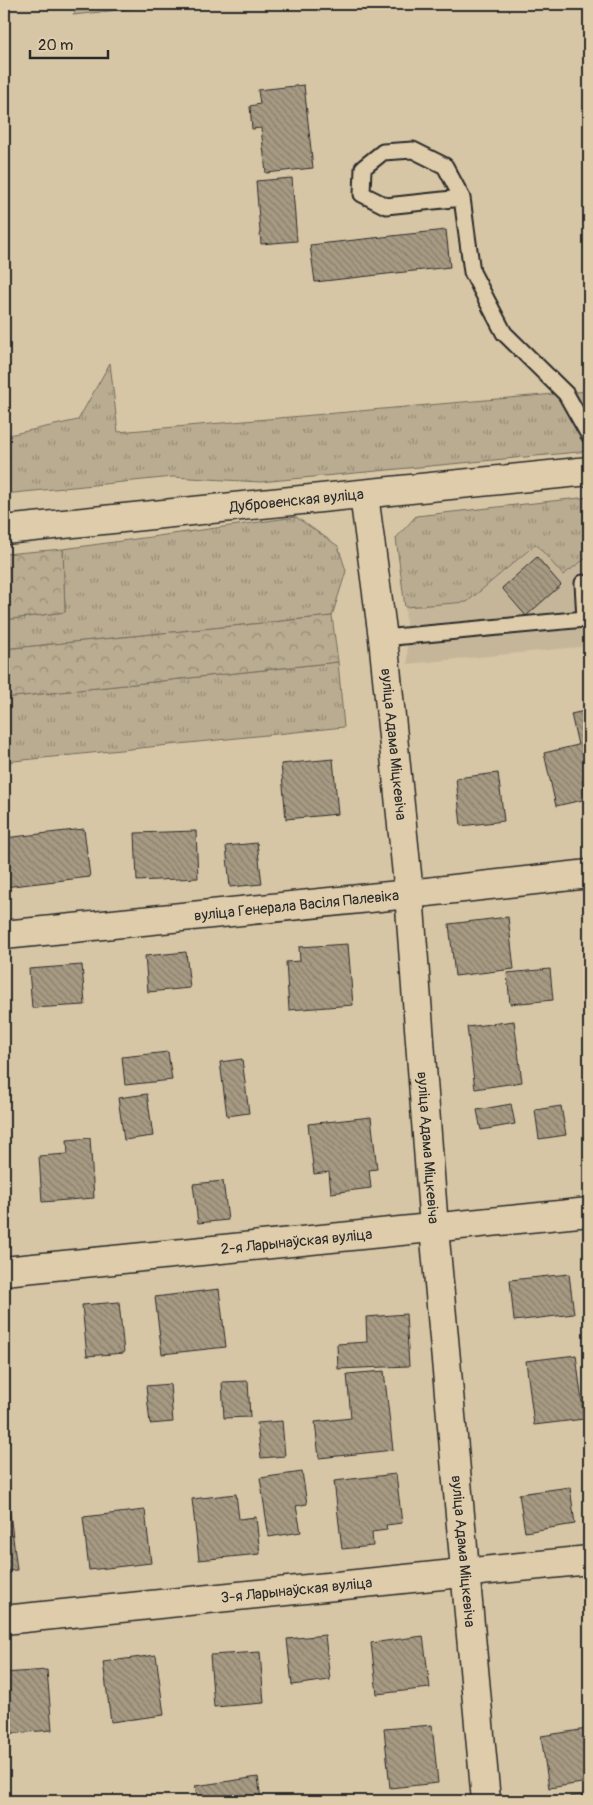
<svg xmlns="http://www.w3.org/2000/svg" width="593" height="1805" font-family="Pangolin,sans-serif">
	<defs>
		<pattern id="grass-tufts" width="24" height="20" patternUnits="userSpaceOnUse" patternTransform="scale(1.25)"><rect width="24" height="20" fill="#baac91"/><path d="M3 7l-1-3M5 7V3M7 7l1-3M15 17l-1-3M17 17v-4M19 17l1-3" fill="none" stroke="#978c77"/></pattern>
		<pattern id="forest-crowns" width="20" height="18" patternUnits="userSpaceOnUse" patternTransform="scale(1.25)"><rect width="20" height="18" fill="#baac91"/><path d="M2 6a3 3 0 1 1 6 0M12 15a3 3 0 1 1 6 0" fill="none" stroke="#978c77"/></pattern>
		<pattern id="building-back-hatch" width="6" height="6" patternUnits="userSpaceOnUse" patternTransform="scale(1.25)"><rect width="6" height="6" fill="#a79a83"/><path d="M-1 5l2 2M0 0l6 6M5-1l2 2" fill="none" stroke="#887e6b"/></pattern>
	</defs>
	<rect width="100%" height="100%" fill="#d7c6a5"/>
	<filter id="ink" filterUnits="userSpaceOnUse"><feTurbulence type="fractalNoise" baseFrequency=".02" numOctaves="2"/><feDisplacementMap in="SourceGraphic" scale="10" xChannelSelector="R" yChannelSelector="G"/><feConvolveMatrix kernelMatrix="1 2 1 2 8 2 1 2 1" color-interpolation-filters="sRGB"/></filter>
	<g filter="url(#ink)">
		<path fill="#c6b699" d="M 537,544 L 563,575 L 589,556 L 589,646 L 408,664 L 405,607 L 467,602 Z"/>
		<path fill="url(#grass-tufts)" stroke="#726c5e" d="M 110,363 L 118,432 L 589,391 L 589,451 L 260,482 L 173,477 L 4,494 L 4,436 L 78,420 Z
			M 589,497 L 589,556 L 563,575 L 536,544 L 467,602 L 405,607 L 396,538 L 416,516 Z
			M 296,517 L 338,546 L 346,571 L 332,616 L 4,649 L 4,620 L 65,612 L 63,549 Z
			M 338,662 L 344,727 L 4,762 L 4,698 Z"/>
		<path fill="url(#forest-crowns)" stroke="#726c5e" d="M 81,4 L 173,4 L 73,15 Z
			M 63,549 L 65,612 L 4,620 L 4,554 Z
			M 332,616 L 338,662 L 4,698 L 4,649 Z"/>
		<path fill="url(#building-back-hatch)" stroke="#2b2b2b" d="M 304,85 L 313,168 L 266,173 L 261,128 L 252,129 L 250,106 L 260,104 L 258,90 Z
			M 292,178 L 297,241 L 261,244 L 256,181 Z
			M 446,230 L 450,267 L 315,282 L 310,245 Z
			M 537,557 L 561,585 L 526,616 L 502,588 Z
			M 589,710 L 589,779 L 582,780 L 587,799 L 556,806 L 544,753 L 578,745 L 571,714 Z
			M 333,759 L 338,814 L 286,819 L 281,764 Z
			M 498,773 L 504,821 L 461,826 L 456,778 Z
			M 84,829 L 90,877 L 4,887 L 4,838 Z
			M 196,831 L 198,878 L 137,881 L 135,833 Z
			M 257,843 L 262,884 L 230,887 L 226,846 Z
			M 508,917 L 514,969 L 455,976 L 449,924 Z
			M 348,944 L 353,1005 L 289,1010 L 286,962 L 300,961 L 299,947 Z
			M 186,952 L 190,988 L 148,992 L 145,956 Z
			M 82,965 L 85,1005 L 32,1008 L 29,969 Z
			M 550,969 L 553,1000 L 510,1004 L 507,973 Z
			M 514,1021 L 522,1082 L 475,1089 L 467,1027 Z
			M 168,1052 L 172,1080 L 125,1085 L 122,1057 Z
			M 242,1059 L 249,1113 L 227,1116 L 220,1062 Z
			M 147,1094 L 153,1136 L 124,1140 L 118,1098 Z
			M 511,1104 L 515,1124 L 481,1130 L 477,1110 Z
			M 561,1106 L 566,1135 L 539,1139 L 535,1110 Z
			M 371,1117 L 377,1169 L 369,1170 L 371,1188 L 331,1193 L 329,1172 L 314,1174 L 308,1124 Z
			M 90,1138 L 94,1198 L 42,1202 L 39,1156 L 68,1154 L 67,1140 Z
			M 223,1181 L 228,1220 L 198,1223 L 193,1184 Z
			M 4,1189 L 7,1237 L 4,1238 Z
			M 569,1274 L 574,1314 L 514,1321 L 510,1280 Z
			M 219,1289 L 226,1347 L 162,1354 L 155,1297 Z
			M 119,1302 L 124,1353 L 87,1356 L 82,1305 Z
			M 406,1314 L 409,1366 L 338,1369 L 337,1344 L 367,1342 L 366,1317 Z
			M 576,1355 L 584,1419 L 534,1425 L 526,1361 Z
			M 384,1371 L 393,1450 L 319,1458 L 315,1422 L 351,1418 L 347,1374 Z
			M 248,1381 L 250,1417 L 224,1418 L 222,1382 Z
			M 170,1384 L 173,1422 L 150,1424 L 146,1386 Z
			M 282,1421 L 285,1456 L 261,1458 L 257,1423 Z
			M 302,1472 L 307,1504 L 296,1506 L 301,1532 L 269,1537 L 260,1478 Z
			M 396,1474 L 402,1523 L 386,1525 L 387,1530 L 372,1532 L 373,1546 L 342,1549 L 334,1481 Z
			M 570,1487 L 575,1524 L 525,1532 L 519,1494 Z
			M 236,1494 L 239,1519 L 256,1517 L 260,1554 L 199,1560 L 192,1499 Z
			M 4,1497 L 8,1497 L 17,1570 L 4,1571 Z
			M 145,1510 L 151,1563 L 89,1570 L 83,1517 Z
			M 325,1635 L 330,1680 L 292,1685 L 287,1639 Z
			M 423,1636 L 430,1688 L 377,1694 L 371,1643 Z
			M 260,1652 L 264,1703 L 214,1707 L 210,1655 Z
			M 156,1655 L 164,1715 L 111,1722 L 103,1662 Z
			M 47,1670 L 52,1730 L 4,1734 L 4,1673 Z
			M 432,1725 L 438,1783 L 390,1788 L 384,1729 Z
			M 587,1729 L 589,1741 L 589,1782 L 549,1788 L 541,1736 Z
			M 258,1777 L 261,1800 L 198,1801 L 195,1786 Z
			M 589,1795 L 589,1801 L 571,1801 L 570,1796 Z"/>
		<g fill="none" stroke-linecap="round" stroke-linejoin="round">
			<defs>
				<path id="service" d="M 462,198 L 386,206 L 362,194 L 363,168 L 383,152 L 413,150 L 445,166 L 462,198 L 472,272 L 504,333 L 566,394 L 589,435
					M 383,638 L 585,619 L 583,583"/>
				<g id="minor">
					<path id="s1" d="M 364,495 L 383,638 L 409,894 L 434,1228 L 486,1801"/>
					<path id="s2" d="M 4,935 L 409,894 L 589,874"/>
					<path id="s3" d="M 4,1271 L 589,1212"/>
					<path id="s4" d="M 4,1620 L 589,1560"/>
				</g>
				<g id="primary">
					<path id="s5" d="M 4,530 L 589,471"/>
				</g>
			</defs>
			<use href="#service" stroke="#2b2b2b" stroke-width="19"/>
			<use href="#minor" stroke="#2b2b2b" stroke-width="31"/>
			<use href="#primary" stroke="#2b2b2b" stroke-width="31"/>
			<use href="#service" stroke="#deccaa" stroke-width="15"/>
			<use href="#minor" stroke="#deccaa" stroke-width="28"/>
			<use href="#primary" stroke="#deccaa" stroke-width="28"/>
		</g>
	</g>
	<g text-anchor="middle" stroke-width="4" stroke-linejoin="round" paint-order="stroke">
		<g font-size="15" fill="#2b2b2b" stroke="#deccaa">
			<text dy="5" stroke="none"><textPath href="#s5" startOffset="294">Дубровенская вуліца</textPath></text>
			<text dy="5" stroke="none"><textPath href="#s1" startOffset="251">вуліца Адама Міцкевіча</textPath></text>
			<text dy="5" stroke="none"><textPath href="#s2" startOffset="294">вуліца Генерала Васіля Палевіка</textPath></text>
			<text dy="5" stroke="none"><textPath href="#s1" startOffset="656">вуліца Адама Міцкевіча</textPath></text>
			<text dy="5" stroke="none"><textPath href="#s3" startOffset="294">2-я Ларынаўская вуліца</textPath></text>
			<text dy="5" stroke="none"><textPath href="#s1" startOffset="1061">вуліца Адама Міцкевіча</textPath></text>
			<text dy="5" stroke="none"><textPath href="#s4" startOffset="294">3-я Ларынаўская вуліца</textPath></text>
		</g>
	</g>
	<rect width="593" height="1805" fill="none" stroke="#deccaa" stroke-width="20"/>
	<rect x="10" y="10" width="573" height="1785" fill="none" stroke="#2b2b2b" stroke-width="2" filter="url(#ink)"/>
	<path d="M30 50v8h78v-8" fill="none" stroke="#2b2b2b" stroke-width="2.5"/>
	<text x="38" y="50" font-size="15" fill="#2b2b2b" stroke="#deccaa" stroke-width="4" paint-order="stroke">20 m</text>
</svg>
